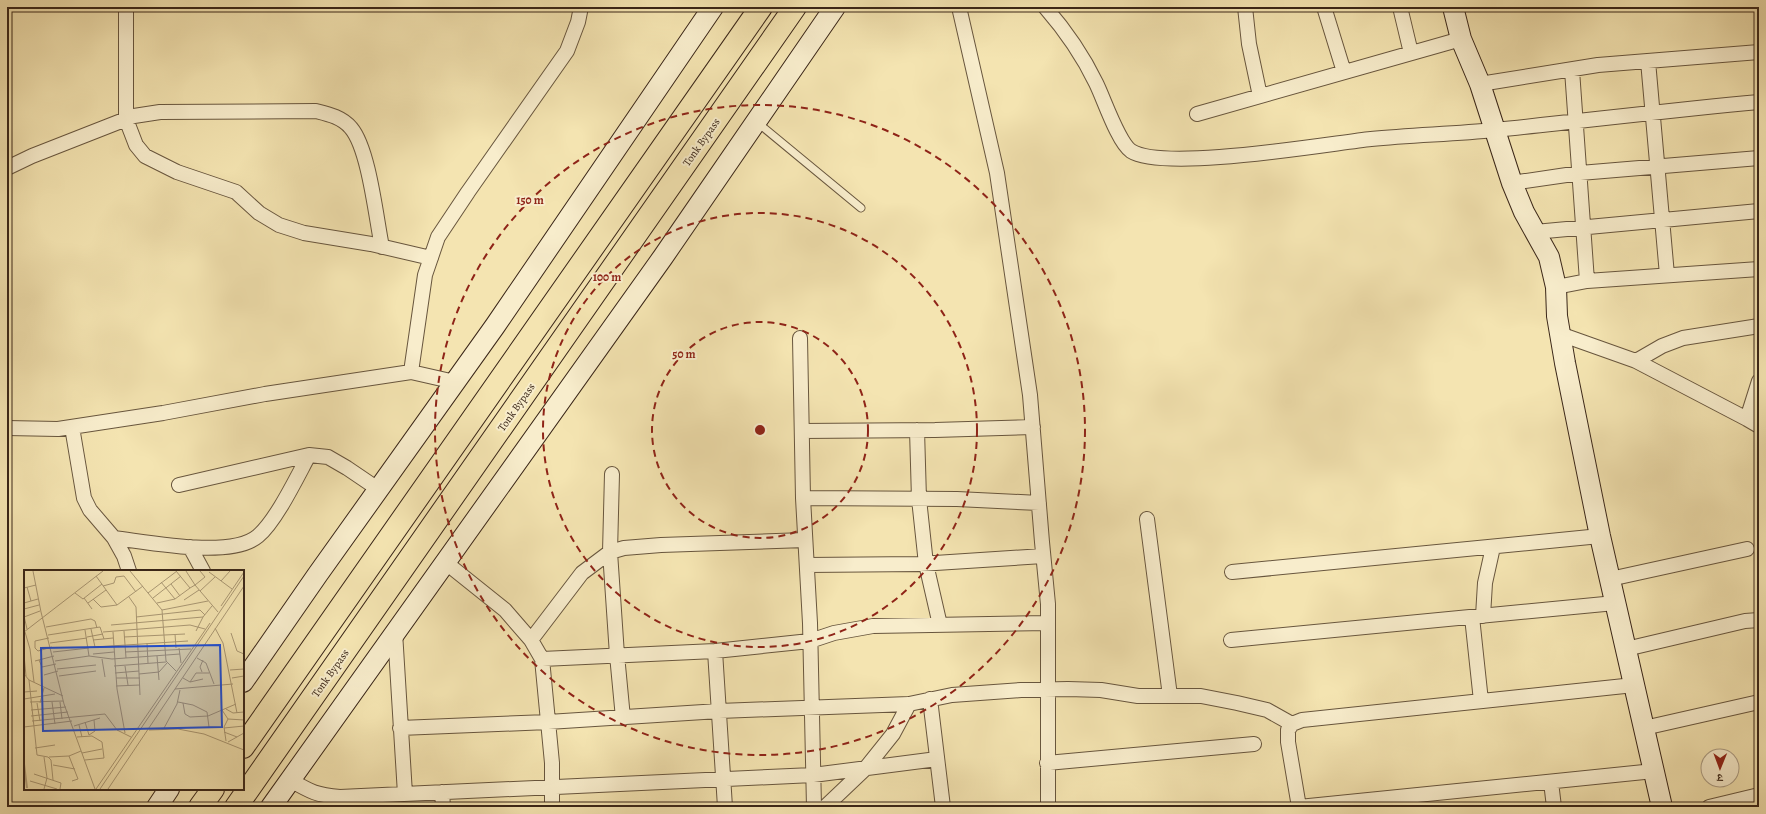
<svg xmlns="http://www.w3.org/2000/svg" width="1766" height="814" font-family="Alegreya,'Noto Serif Devanagari',serif">
	<rect width="100%" height="100%" fill="#f4e4b1"/>
	<filter id="stains"><feTurbulence type="fractalNoise" baseFrequency=".005" numOctaves="4"/><feColorMatrix values="0 0 0 0 .2 0 0 0 0 .09 0 0 0 0 .02 0 0 0 .5 -.17"/></filter>
	<radialGradient id="worn" r=".72"><stop offset=".6" stop-color="#630" stop-opacity="0"/><stop offset="1" stop-color="#630" stop-opacity=".3"/></radialGradient>
	<g fill="none" stroke-linecap="round" stroke-linejoin="round">
		<defs>
			<path id="lane" d="M 758,123 L 861,208"/>
			<path id="street" d="M 126,7 L 126,119 L 136,145 L 145,156 L 177,172 L 236,192 L 259,213 L 279,225 L 304,233 L 371,244 L 431,258
				M 959,7 L 997,173 L 1030,395 L 1042,542 L 1048,604 L 1048,807
				M 1045,7 C 1065,30 1083,56 1096,83 C 1104,99 1118,142 1131,151 C 1164,172 1326,144 1371,139 C 1412,135 1454,134 1495,130 C 1583,121 1671,110 1759,102
				M 1245,7 L 1249,44 L 1260,96
				M 1324,7 L 1344,72
				M 1400,7 L 1411,53
				M 1648,61 L 1667,275
				M 1572,70 L 1587,281
				M 1480,84 L 1598,65 L 1759,52
				M 1197,114 L 1461,39
				M 7,168 L 32,156 L 134,116 L 160,112 L 316,111 C 328,114 342,117 351,128 C 369,149 376,218 382,247
				M 1512,183 L 1580,173 L 1759,158
				M 1535,232 L 1759,211
				M 1556,287 L 1587,281 L 1759,269
				M 1560,334 L 1636,361 L 1747,419 L 1759,426
				M 800,338 L 803,498 L 810,623 L 814,807
				M 1636,361 L 1662,346 L 1683,338 L 1759,326
				M 411,372 L 425,275 L 438,237 L 468,192 L 567,51 L 578,22 L 581,7
				M 1747,419 L 1759,381
				M 72,427 L 84,498 L 90,510 L 114,538 L 124,556 L 129,571
				M 7,428 L 58,429 L 163,413 L 265,394 L 411,372 L 455,382
				M 917,430 L 919,499 L 926,564 L 940,625
				M 802,431 L 935,430 L 1033,427
				M 612,474 L 610,552 L 617,655 L 623,718
				M 179,485 L 309,455 L 328,457 L 347,468 L 378,489
				M 803,498 L 957,499 L 1039,503
				M 1147,519 L 1170,696
				M 114,538 C 148,542 231,559 258,536 C 276,521 297,477 309,455
				M 190,547 L 203,571
				M 445,562 L 505,610 L 531,640 L 542,659 L 552,763 L 552,807
				M 807,565 L 920,564 L 1043,556
				M 1232,572 L 1600,536
				M 1610,579 L 1747,549
				M 1483,616 L 1485,583 L 1493,547
				M 1472,617 L 1481,701
				M 395,632 L 405,794
				M 531,640 L 582,573 L 610,552 L 624,548 L 661,545 L 805,540
				M 1231,640 L 1615,603
				M 1626,649 L 1745,621 L 1759,620
				M 715,651 L 725,807
				M 542,659 L 715,651 L 810,641 L 834,633 L 873,626 L 1048,623
				M 930,699 L 943,807
				M 400,728 L 548,722 L 719,711 L 909,704 L 952,695 L 1021,690 L 1068,689 L 1101,690 L 1138,696 L 1201,696 L 1237,703 L 1267,710 L 1292,724
				M 1644,728 L 1759,702
				M 1047,763 L 1254,744
				M 290,780 C 311,792 316,795 340,797 L 813,775 L 937,759
				M 1551,782 L 1554,807
				M 442,792 L 443,807
				M 825,807 L 865,769 L 893,734 L 909,704
				M 1299,807 L 1288,742 L 1288,730 L 1292,724 L 1302,720 L 1634,685
				M 1299,807 L 1654,771
				M 1709,807 L 1759,795"/>
			<path id="secondary" d="M 1453,7 L 1461,39 L 1480,84 L 1512,183 L 1524,212 L 1549,257 L 1556,287 L 1557,316 L 1565,363 L 1600,536 L 1662,807
				M 243,682 L 318,574 L 495,326 L 713,7
				M 157,807 L 169,789
				M 271,807 L 663,257 L 835,7"/>
			<path id="highway" d="M 243,747 L 761,7
				M 200,807 L 213,789
				M 236,807 L 795,7"/>
		</defs>
		<use href="#lane" stroke="#68563e" stroke-width="9"/>
		<use href="#street" stroke="#68563e" stroke-width="16"/>
		<use href="#secondary" stroke="#3a2618" stroke-width="22"/>
		<use href="#highway" stroke="#3a2618" stroke-width="24"/>
		<use href="#lane" stroke="#f8edcc" stroke-width="7"/>
		<use href="#street" stroke="#f8edcc" stroke-width="14"/>
		<use href="#secondary" stroke="#f8edcc" stroke-width="20"/>
		<use href="#highway" stroke="#f4e4b1" stroke-width="22"/>
	</g>
	<g fill="none" stroke="#8f2418" stroke-width="2" stroke-dasharray="7 5">
		<circle cx="760" cy="430" r="108"/>
		<circle cx="760" cy="430" r="217"/>
		<circle cx="760" cy="430" r="325"/>
	</g>
	<g text-anchor="middle" stroke-width="4" stroke-linejoin="round" paint-order="stroke">
		<g font-size="11" fill="#3a2618" stroke="#f8edcc">
			<text transform="translate(701 142) rotate(-55)" y="4">Tonk Bypass</text>
			<text transform="translate(516 407) rotate(-55)" y="4">Tonk Bypass</text>
			<text transform="translate(330 673) rotate(-55)" y="4">Tonk Bypass</text>
		</g>
	</g>
	<g transform="translate(24 570)">
		<rect width="220" height="220" fill="#f4e4b1"/>
		<path fill="none" stroke="#b5a37d" stroke-width="2" d="M 0,194 L 3,218"/>
		<path fill="none" stroke="#aa9874" stroke-width="1" d="M 9,1 L 17,42 L 40,134 L 71,219M 106,1 L 124,23M 152,1 L 166,18 L 171,15 L 194,42M 162,1 L 171,15 L 181,7 L 176,1M 185,2 L 208,19M 72,6 L 93,35 L 119,16M 197,11 L 206,1M 137,12 L 151,29 L 166,18M 147,14 L 156,26M 79,16 L 90,13 L 92,7 L 100,6 L 112,22M 3,17 L 7,31M 0,18 L 12,15M 176,21 L 191,7M 51,23 L 59,29 L 78,14M 105,27 L 112,37 L 116,125M 60,28 L 68,39M 129,28 L 157,6M 69,29 L 77,37 L 93,35M 160,30 L 175,20M 0,33 L 14,29M 64,33 L 82,20M 133,33 L 151,29M 197,36 L 220,2M 0,39 L 15,35M 138,40 L 184,31M 0,46 L 3,59M 0,47 L 16,41M 112,47 L 176,40 L 181,45M 87,55 L 179,47 L 188,36M 22,57 L 67,49 L 71,51 L 73,58M 191,58 L 199,73 L 213,143M 67,59 L 71,77 L 164,71M 100,61 L 102,88M 172,61 L 179,47M 0,62 L 79,1M 1,62 L 6,79 L 10,112M 79,62 L 166,55 L 181,59M 89,62 L 93,119 L 101,163M 207,63 L 213,81 L 220,84M 151,64 L 152,78M 24,65 L 76,57 L 80,69M 63,67 L 79,64M 100,67 L 161,64M 25,68 L 11,71 L 11,78 L 14,81 L 28,77M 69,70 L 89,68M 26,73 L 63,68M 123,73 L 124,93M 155,78 L 157,93M 29,82 L 65,78M 101,82 L 167,79M 69,84 L 90,82M 0,85 L 2,106M 65,86 L 88,89 L 156,84M 133,86 L 135,110M 173,88 L 182,93 L 190,114M 78,89 L 81,107M 15,90 L 18,97 L 32,94M 11,91 L 30,86M 31,91 L 65,86 L 61,60M 90,96 L 142,92M 101,96 L 104,115M 33,99 L 72,95M 206,100 L 220,99M 152,101 L 142,91 L 138,40 L 124,23 L 153,1M 178,102 L 176,97 L 179,90M 91,103 L 115,101M 0,104 L 5,110 L 13,185 L 24,187 L 27,190 L 29,210M 115,104 L 135,102 L 143,93M 20,105 L 34,101M 35,106 L 72,101M 92,108 L 116,108M 159,108 L 166,112 L 179,109M 208,108 L 220,106M 5,110 L 39,126M 166,112 L 172,103 L 185,103M 92,116 L 116,115M 151,119 L 209,114M 0,122 L 13,121M 0,129 L 31,124M 6,132 L 39,131M 28,132 L 31,154M 36,132 L 38,149M 154,132 L 169,135 L 183,142 L 185,157M 13,133 L 16,151M 16,133 L 20,118M 159,133 L 161,144 L 166,147 L 184,146 L 212,134M 202,139 L 209,143 L 220,142M 7,140 L 42,137M 198,140 L 204,149 L 220,150M 7,146 L 44,142M 8,151 L 81,144 L 93,160 L 107,167M 61,152 L 65,165M 55,155 L 58,167M 50,156 L 76,148M 0,157 L 48,151M 200,158 L 220,156M 125,160 L 154,159 L 180,164 L 220,180M 139,160 L 153,134 L 156,120M 200,162 L 213,167M 65,165 L 71,161 L 70,150M 53,167 L 68,166 L 78,172 L 80,188 L 61,190M 202,171 L 200,157 L 204,149M 204,172 L 220,163M 11,178 L 31,175M 58,183 L 78,179M 45,186 L 54,209 L 48,211M 20,187 L 23,208 L 20,219M 25,187 L 45,186 L 57,181M 29,195 L 51,199M 10,204 L 37,213 L 36,219M 6,211 L 33,219M 72,219 L 186,53M 76,219 L 220,6M 84,219 L 220,16"/>
		<path fill="#1d4ed8" fill-opacity="0.15" stroke="#1d4ed8" stroke-width="2" d="M 196,75 L 198,157 L 19,161 L 17,78 Z"/>
		<rect width="220" height="220" fill="none" stroke="#3a2618" stroke-width="2"/>
	</g>
	<circle cx="760" cy="430" r="6" fill="#8f2418" stroke="#f8edcc" stroke-width="2"/>
	<g font-size="12" text-anchor="middle" font-weight="bold" fill="#8f2418" stroke="#f8edcc" stroke-width="4" stroke-linejoin="round" paint-order="stroke">
		<text x="530" y="204">150 m</text>
		<text x="607" y="281">100 m</text>
		<text x="684" y="358">50 m</text>
	</g>
	<rect width="1766" height="814" fill="none" stroke="#f4e4b1" stroke-width="24"/>
	<rect x="8" y="8" width="1750" height="798" fill="none" stroke="#3a2618" stroke-width="2"/>
	<rect x="12" y="12" width="1742" height="790" fill="none" stroke="#3a2618"/>
	<g transform="translate(1720 768) rotate(181)"><circle r="19" fill="#f8edcc" stroke="#ac9d84"/>
	<path d="M0-3L7 15L0 10L-7 15Z" fill="#8f2418"/>
	<text y="-6" font-size="11" font-weight="bold" text-anchor="middle" fill="#3a2618">उ</text>
	</g>
	<rect width="100%" height="100%" filter="url(#stains)"/>
	<rect width="100%" height="100%" fill="url(#worn)"/>
</svg>
